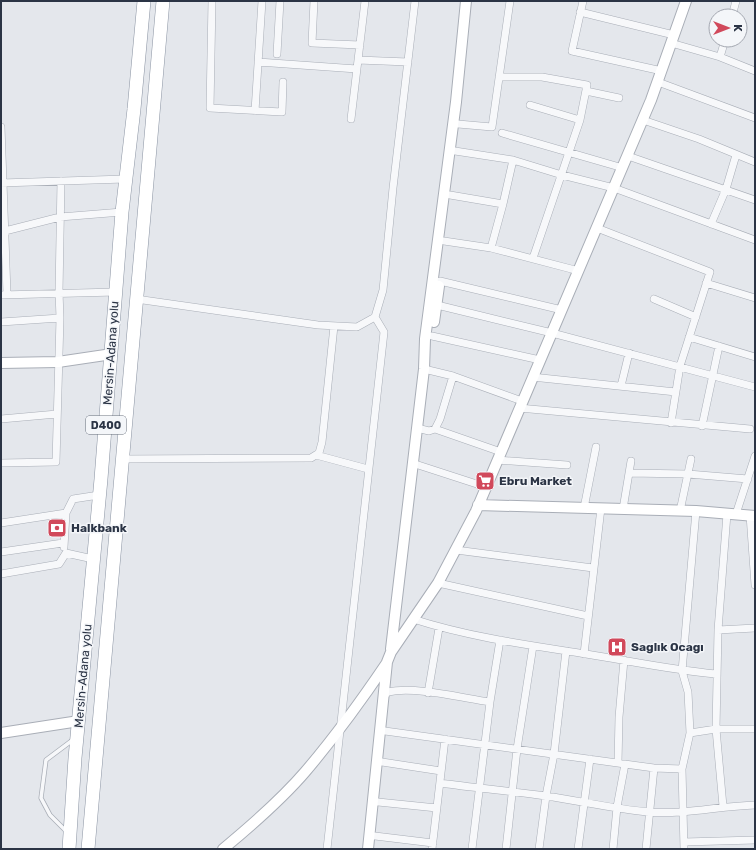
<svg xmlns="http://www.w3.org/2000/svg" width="756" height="850" font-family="Rubik,sans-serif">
	<rect width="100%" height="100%" fill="#e4e7ec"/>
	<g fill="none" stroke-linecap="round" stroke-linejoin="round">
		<defs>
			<path id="lane" d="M 67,832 L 50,815 L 41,798 L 46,760 L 74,739"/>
			<path id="street" d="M 212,1 L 210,108 L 282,112 L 283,82
				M 314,1 L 312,43 L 360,45
				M 583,1 L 572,51 L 662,71
				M 580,12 L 674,35
				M 732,16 L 736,1
				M 671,43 L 720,57 L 755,71
				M 277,54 L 280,1
				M 720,57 L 725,40
				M 358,60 L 408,62
				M 258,62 L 357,69
				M 499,77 L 542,77 L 587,85 L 580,120 L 533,258
				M 658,82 L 755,118
				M 586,91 L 619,98
				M 530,105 L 580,120
				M 255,111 L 262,1
				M 351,119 L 365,1
				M 643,120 L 699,139 L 755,162
				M 458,124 L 492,127 L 510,1
				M 1,127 L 7,294
				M 502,133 L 623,168
				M 455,151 L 513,160 L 562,175 L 614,188 L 755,240
				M 628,156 L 755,200
				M 1,183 L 125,179
				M 450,195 L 503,204
				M 711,224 L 726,189 L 736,155
				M 597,228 L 710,272 L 680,366 L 671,423
				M 1,232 L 60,217 L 122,212
				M 444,241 L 491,248 L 579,271
				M 491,248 L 503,204 L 513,160
				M 440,281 L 562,310
				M 706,283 L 755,298
				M 1,295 L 116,292
				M 136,299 L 318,325 L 357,327 L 375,317 L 383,290 L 393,188 L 415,1
				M 654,299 L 696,317
				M 437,305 L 552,333 L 755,387
				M 60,318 L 59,292 L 61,181
				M 1,322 L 60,318 L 56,462 L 1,463
				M 432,336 L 540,360
				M 689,337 L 755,357
				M 424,369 L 453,376 L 522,401
				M 532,377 L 676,392
				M 621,386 L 629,353
				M 519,408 L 750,429
				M 1,419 L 57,414
				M 702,426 L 719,346
				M 417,428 L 429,431 L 435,429 L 501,452
				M 435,429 L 440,419 L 453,376
				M 316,455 L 368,469
				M 122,459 L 311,458 L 319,453 L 322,442 L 334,326
				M 497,460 L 567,465
				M 412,463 L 486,487
				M 629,473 L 688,474 L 748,479
				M 584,508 L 596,447
				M 623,509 L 631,461
				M 680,511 L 691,459
				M 736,514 L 755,456
				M 750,515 L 755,585
				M 1,523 L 66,513 L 73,499 L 99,495
				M 64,547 L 66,513
				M 456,550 L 593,568
				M 1,552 L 63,543
				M 1,574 L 59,564 L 66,553 L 93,559
				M 438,583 L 588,616
				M 413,619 C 469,637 528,645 586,654 C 630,661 673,670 716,674
				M 718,630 L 755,628
				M 584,654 L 601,508
				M 428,693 L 439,628
				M 384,696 L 388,692 C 415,686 462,698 490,702
				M 385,731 L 654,768 L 682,769
				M 690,733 L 716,729 L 755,729
				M 382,762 L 441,771
				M 618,763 L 619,717 L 624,660
				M 440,783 C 475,788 511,791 546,796 C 580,801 614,809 649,812 C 684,815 719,806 755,805
				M 378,802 L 437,808
				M 723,806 L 716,729 L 718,630 L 727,514
				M 375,836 L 433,843
				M 684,842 L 755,840
				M 327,849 L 384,332 L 375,317
				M 432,849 L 445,739
				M 472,849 L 490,702 L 500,640
				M 506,849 L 517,749 L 533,646
				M 539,849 L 546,796 L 554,754 L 566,651
				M 578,849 L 590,759
				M 613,849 L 617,807 L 625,764
				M 646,849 L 654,768
				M 684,849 L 682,769 L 690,733 L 688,692 L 682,671 L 696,511"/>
			<path id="secondary" d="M 434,322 L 439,286
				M 1,363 L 58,362 L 112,354
				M 478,505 L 696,511 L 755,516
				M 391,649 L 424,369 L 425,339 L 456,102 L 466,1
				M 1,733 L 79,721
				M 223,849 C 252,825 281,800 305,772 C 334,738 361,701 386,664
				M 368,849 L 387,662 L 391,652 L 438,583 L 476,511 L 651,100 L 686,1"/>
			<path id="highway" d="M 69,849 L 75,758 L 101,479 L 122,212 L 134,109 L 144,1
				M 88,849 L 163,1"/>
		</defs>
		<use href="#lane" stroke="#a9aeb7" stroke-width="5"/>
		<use href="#street" stroke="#a9aeb7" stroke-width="8"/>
		<use href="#secondary" stroke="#a9aeb7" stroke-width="12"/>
		<use href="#highway" stroke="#8b94a3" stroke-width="14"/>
		<use href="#lane" stroke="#f7f8fa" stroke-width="3.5"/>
		<use href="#street" stroke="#f7f8fa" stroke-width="7"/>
		<use href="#secondary" stroke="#fff" stroke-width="10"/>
		<use href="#highway" stroke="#fff" stroke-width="13"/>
	</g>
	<defs>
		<symbol id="supermarket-square" viewBox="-11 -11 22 22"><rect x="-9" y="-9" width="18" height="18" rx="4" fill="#d1495b" stroke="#f4f6f9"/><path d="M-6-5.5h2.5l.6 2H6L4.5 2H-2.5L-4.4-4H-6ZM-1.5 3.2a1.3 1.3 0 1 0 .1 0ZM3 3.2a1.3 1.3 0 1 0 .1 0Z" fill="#fff"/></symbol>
		<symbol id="bank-square" viewBox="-11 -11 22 22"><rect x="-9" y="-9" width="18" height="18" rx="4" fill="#d1495b" stroke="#f4f6f9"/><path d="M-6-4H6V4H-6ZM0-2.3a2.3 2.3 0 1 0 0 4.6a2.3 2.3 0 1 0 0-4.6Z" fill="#fff"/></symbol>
		<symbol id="hospital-square" viewBox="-11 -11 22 22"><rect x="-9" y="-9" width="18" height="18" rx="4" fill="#d1495b" stroke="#f4f6f9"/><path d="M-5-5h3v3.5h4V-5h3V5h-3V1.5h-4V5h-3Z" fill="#fff"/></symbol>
	</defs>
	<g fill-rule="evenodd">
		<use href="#supermarket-square" x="474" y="470" width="22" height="22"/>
		<use href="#bank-square" x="46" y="517" width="22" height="22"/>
		<use href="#hospital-square" x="606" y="636" width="22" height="22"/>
	</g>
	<g text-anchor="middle" stroke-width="3" stroke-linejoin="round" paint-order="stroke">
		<rect fill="#f4f6f9" stroke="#676e7b" stroke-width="1" x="86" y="416" width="40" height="18" rx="3"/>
		<g font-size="11" font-weight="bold" fill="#2b3445">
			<text x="106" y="429">D400</text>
		</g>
		<g font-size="12" fill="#2b3445" stroke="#f4f6f9">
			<text transform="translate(111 353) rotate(-86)" y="4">Mersin-Adana yolu</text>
			<text transform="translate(83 676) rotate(-85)" y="4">Mersin-Adana yolu</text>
		</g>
		<g font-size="12" font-weight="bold" fill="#2b3445" stroke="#f4f6f9" text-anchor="start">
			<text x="499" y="485">Ebru Market</text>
			<text x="71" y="532">Halkbank</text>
			<text x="631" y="651">Saglık Ocagı</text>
		</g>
	</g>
	<rect width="756" height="850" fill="none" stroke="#2b3445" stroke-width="4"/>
	<g transform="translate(728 28) rotate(90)"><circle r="19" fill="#f4f6f9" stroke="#a4a8b1"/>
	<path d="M0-3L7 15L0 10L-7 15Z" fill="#d1495b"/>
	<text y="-6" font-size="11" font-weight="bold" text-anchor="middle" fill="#2b3445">K</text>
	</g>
</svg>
